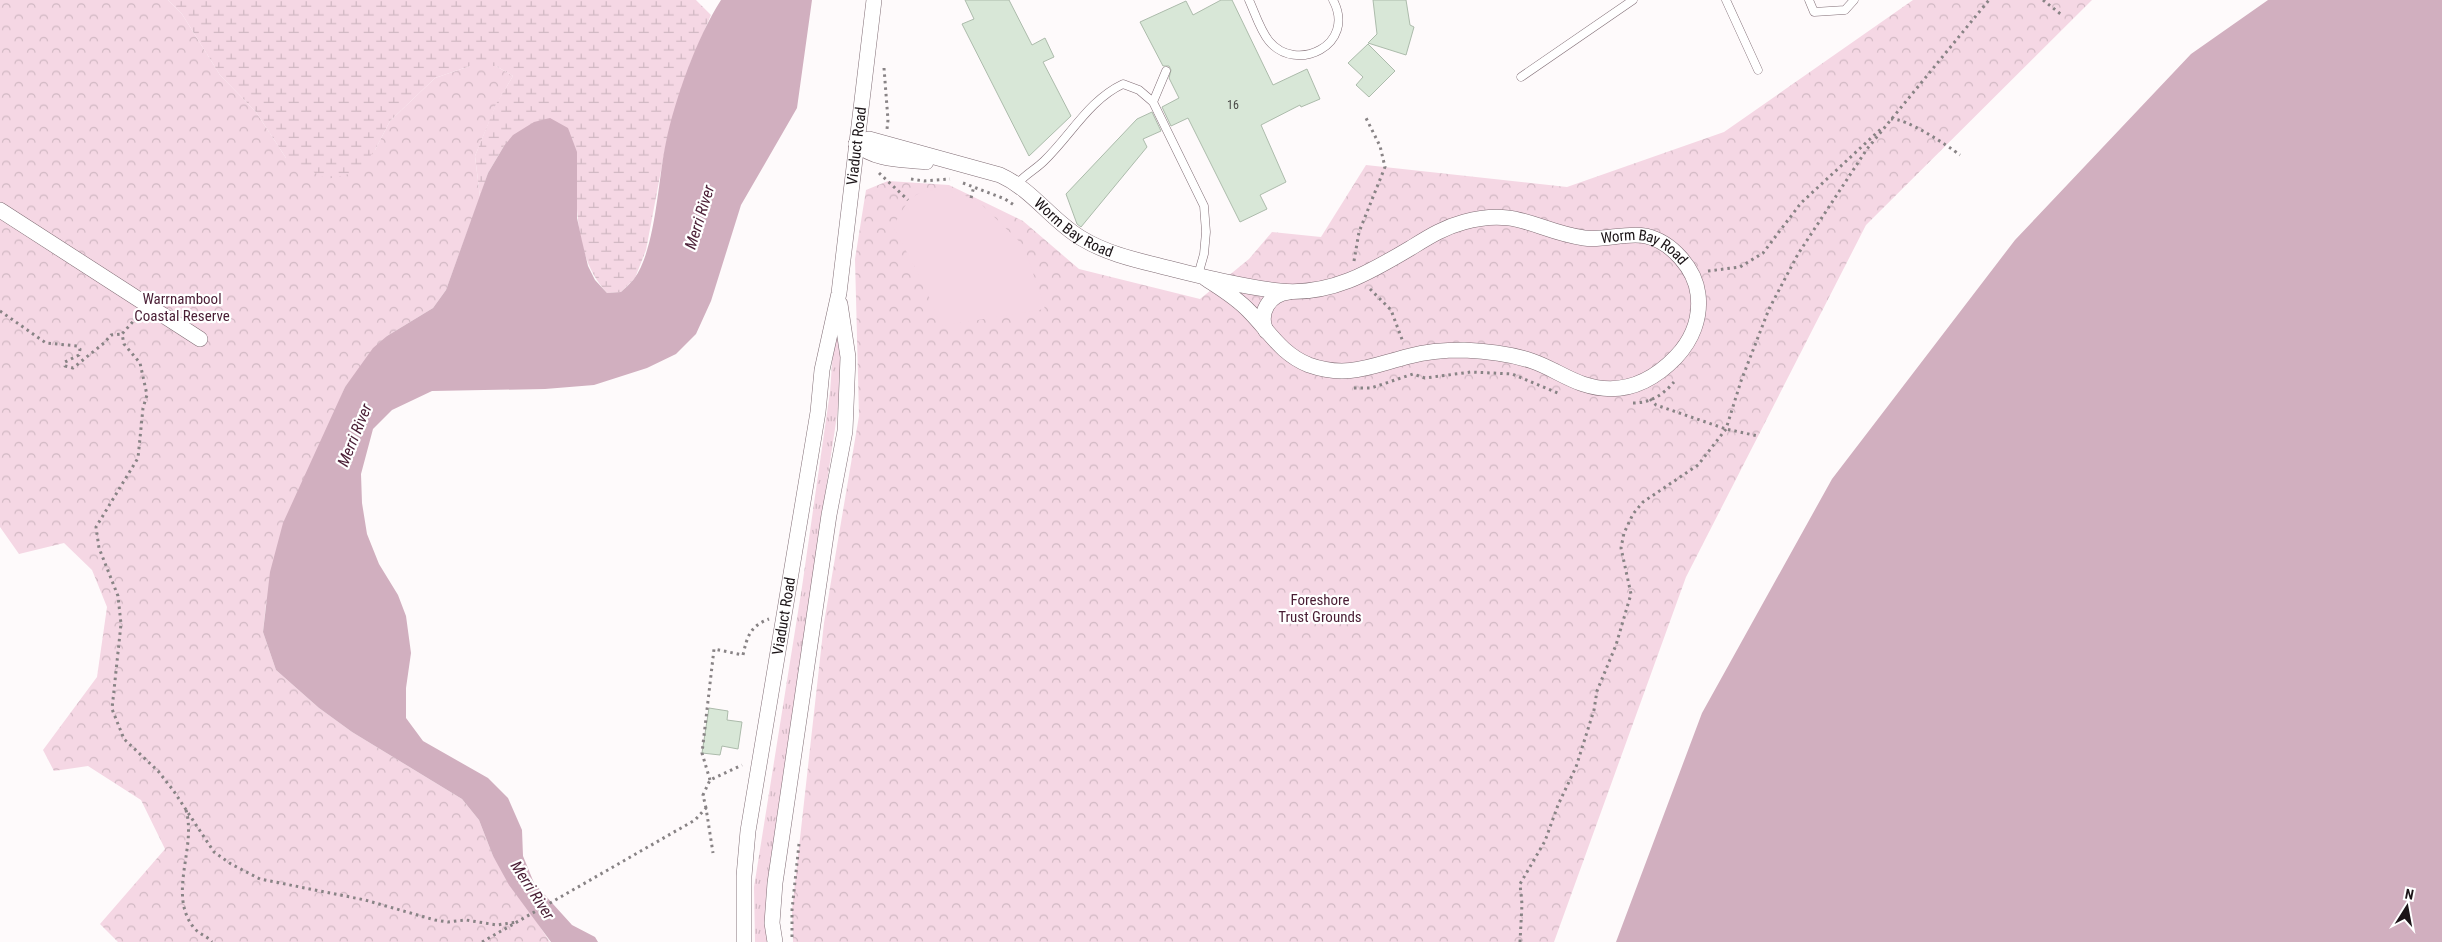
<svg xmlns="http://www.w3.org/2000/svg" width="2442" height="942" font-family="'Roboto Condensed',sans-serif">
	<defs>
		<pattern id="grass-tufts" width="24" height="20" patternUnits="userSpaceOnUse" patternTransform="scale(1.25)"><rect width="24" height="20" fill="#f5d7e4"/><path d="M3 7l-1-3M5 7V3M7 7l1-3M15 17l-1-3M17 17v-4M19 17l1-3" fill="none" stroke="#d1b8c3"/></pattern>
		<pattern id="forest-crowns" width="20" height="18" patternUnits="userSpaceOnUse" patternTransform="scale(1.25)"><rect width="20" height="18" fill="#f5d7e4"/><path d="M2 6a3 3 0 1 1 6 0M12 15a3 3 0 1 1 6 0" fill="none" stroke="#d1b8c3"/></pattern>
		<pattern id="wetland-marsh" width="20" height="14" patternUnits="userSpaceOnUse" patternTransform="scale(1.25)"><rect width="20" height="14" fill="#f5d7e4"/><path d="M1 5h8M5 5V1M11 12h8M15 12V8" fill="none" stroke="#d1b8c3"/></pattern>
	</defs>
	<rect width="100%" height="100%" fill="#fefafb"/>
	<path fill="url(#grass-tufts)" d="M 835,323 L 843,328 L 840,395 L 769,871 L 765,917 L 768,942 L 755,942 L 754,887 L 802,587 L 830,392 Z"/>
	<path fill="url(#forest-crowns)" d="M 0,0 L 168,0 L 182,14 L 220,75 L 256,112 L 286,158 L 375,150 L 390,121 L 435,78 L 470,66 L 496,66 L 513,76 L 496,105 L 475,156 L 480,197 L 446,290 L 433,308 L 387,336 L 345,387 L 323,440 L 266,604 L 263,632 L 276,670 L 319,708 L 352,732 L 462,799 L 479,820 L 493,856 L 550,942 L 118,942 L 100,924 L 165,849 L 141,800 L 88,766 L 54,771 L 43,750 L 97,677 L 107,607 L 92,570 L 64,543 L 19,554 L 0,527 Z
		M 1913,0 L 2092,0 L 1866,225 L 1686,577 L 1554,942 L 793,942 L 792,910 L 824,623 L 859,416 L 855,259 L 866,190 L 888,181 L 949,185 L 1023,221 L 1079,269 L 1200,299 L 1249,259 L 1272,232 L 1321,237 L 1366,165 L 1567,187 L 1724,132 Z"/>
	<path fill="url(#wetland-marsh)" d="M 168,0 L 696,0 L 711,15 L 691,61 L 667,139 L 646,250 L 635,278 L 621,292 L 607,293 C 580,264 577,224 576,186 L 504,146 L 488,173 L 480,197 L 475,156 L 496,104 L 513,76 L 496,66 L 470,66 L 435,78 L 390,121 L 375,150 L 358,172 L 327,179 L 286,158 L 256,112 L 220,75 L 182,14 Z"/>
	<path fill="#f5d7e4" d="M 948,189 L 978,201 L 1024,246 L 1045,309 L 941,326 L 922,280 L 893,227 C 911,195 911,191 948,189 Z"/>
	<path fill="#d1afbf" d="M 721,0 L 812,0 L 797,108 L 741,205 L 711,301 L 696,334 L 676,354 L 647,368 L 594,385 L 545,389 L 432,391 L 392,410 L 373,429 L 361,474 L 362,503 L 367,534 L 379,564 L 398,595 L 406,616 L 411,653 L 406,688 L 406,718 L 423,741 L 488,778 L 508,798 L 522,830 L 523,856 L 534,883 L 572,925 L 595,937 L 598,942 L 551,942 L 509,885 L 493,856 L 479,820 L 462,799 L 352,732 L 319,708 L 276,670 L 263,632 L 270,572 L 283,523 L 345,387 L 373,348 L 387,336 L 433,308 L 446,290 L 488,173 L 504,146 L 513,135 L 534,122 L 550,118 L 568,128 L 577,152 L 577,218 L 582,241 L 588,266 L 595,280 L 607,293 L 621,292 C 625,288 630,284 634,279 C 656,249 658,179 666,142 C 675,99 697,37 721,0 Z
		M 2268,0 L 2442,0 L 2442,942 L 1616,942 L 1702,713 L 1832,479 L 2015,240 L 2191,54 Z"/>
	<path fill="#d8e7d7" stroke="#acbbab" d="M 965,0 L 1009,0 L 1032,45 L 1045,38 L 1054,57 L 1043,62 L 1071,116 L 1029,156 L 962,24 L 974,19 Z
		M 1221,0 L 1232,0 L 1273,85 L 1307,69 L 1320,99 L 1301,107 L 1300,105 L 1261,125 L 1286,182 L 1260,195 L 1267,209 L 1240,222 L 1188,118 L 1171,126 L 1162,107 L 1179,98 L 1169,78 L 1171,70 L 1169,66 L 1163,66 L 1140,22 L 1186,1 L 1193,15 Z
		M 1373,0 L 1406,0 L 1410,25 L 1414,27 L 1406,55 L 1368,43 L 1377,34 Z
		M 1368,44 L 1395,71 L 1369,97 L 1356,85 L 1363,77 L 1348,63 Z
		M 1152,112 L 1161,131 L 1143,139 L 1147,147 L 1081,227 L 1077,224 L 1066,194 L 1137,119 Z
		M 709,708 L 728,711 L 727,720 L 742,722 L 738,749 L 722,746 L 720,755 L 702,753 Z"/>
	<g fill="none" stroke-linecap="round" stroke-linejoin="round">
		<defs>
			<path id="lane" d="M 1249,0 C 1255,13 1260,30 1269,41 C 1296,74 1357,45 1333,0
				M 1726,0 L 1758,70
				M 1809,0 L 1814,12 L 1845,10 L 1854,0
				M 1521,77 L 1633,0
				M 1153,102 L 1166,71
				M 1018,183 C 1026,174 1036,169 1044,161 C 1071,135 1089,100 1123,84 L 1139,90 L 1153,102 L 1204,206 L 1206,232 L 1204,254 L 1198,275"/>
			<g id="street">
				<path id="s1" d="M 856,144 L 869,139 L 1000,175 C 1033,190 1051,220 1081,238 C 1109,255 1141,261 1172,269 C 1208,278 1244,287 1280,291 C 1332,296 1372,271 1414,246 C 1430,236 1445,227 1464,222 C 1518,207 1536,231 1584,238 C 1604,241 1626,232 1646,236 C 1672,242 1695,269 1698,294 C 1701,318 1692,340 1676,357 C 1650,384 1619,396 1583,384 C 1565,378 1550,367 1532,361 C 1511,354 1487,351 1464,350 C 1446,350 1428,351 1410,356 C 1373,365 1348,379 1309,365 C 1281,354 1269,331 1249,311 C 1236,297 1220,288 1205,278"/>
				<path d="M 856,144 C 877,161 900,159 926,162"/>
				<path d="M 0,210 L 200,339"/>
				<path d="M 1266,331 C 1258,313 1269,294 1289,292"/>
				<path id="s2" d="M 744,942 L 744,876 L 748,831 L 818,412 L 822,370 L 839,293 L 874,0"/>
				<path d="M 775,942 L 772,923 L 775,883 L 829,515 L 845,431 L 848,357 L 840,304"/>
			</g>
		</defs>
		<use href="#lane" stroke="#806d75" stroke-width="9"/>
		<use href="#street" stroke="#806d75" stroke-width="16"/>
		<path stroke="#888385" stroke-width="3" stroke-dasharray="2.5 4" stroke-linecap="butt" d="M 2043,0 L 2063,16
			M 884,68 L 888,120 L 887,129
			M 1891,119 C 1906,118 1947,145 1960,155
			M 879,173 L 908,200
			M 911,179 L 924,181 L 950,179
			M 963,183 L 1005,199 L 1014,205
			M 971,198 L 974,186
			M 1354,261 L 1359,232 L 1385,167 L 1380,146 L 1366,118
			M 1708,271 L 1740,267 L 1763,253 L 1801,203 L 1883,127
			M 1370,289 L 1391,310 L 1403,342
			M 0,311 L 46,343 L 77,346 L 80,349 L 79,355 L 65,362 L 65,366 L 73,368 L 104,343 L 111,335 L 122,334
			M 137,317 L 122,334 L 124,344 L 140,363 L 147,395 L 143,408 L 138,458 L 96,527 L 99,548 L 118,596 L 121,624 L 112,709 L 124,739 L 158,771 L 173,790 L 214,852 L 231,864 L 260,879 L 365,900 L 435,920 L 448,922 L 466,920 L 497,925 L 517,922
			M 1354,388 L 1371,388 L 1413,374 L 1425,378 L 1471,372 L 1512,374 L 1560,394
			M 1650,399 L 1656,405 L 1726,429 L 1758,436
			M 1633,403 C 1650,403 1663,395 1674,382
			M 710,780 L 702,753 L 714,649 L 743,655 C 747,637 750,626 769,619
			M 706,808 L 703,795 L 710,780 L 742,765
			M 186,810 C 197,848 167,894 194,928 C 199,934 207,936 212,942
			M 792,937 L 792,910 L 799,844
			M 482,942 L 695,820 L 706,808 L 713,853
			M 1520,942 L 1522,904 L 1520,884 L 1545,841 L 1558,805 L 1576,767 L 1594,710 L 1597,691 L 1616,645 L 1631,594 L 1621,548 L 1624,533 L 1633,514 L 1643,502 L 1698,465 L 1726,429 L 1741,381 L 1769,309 L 1798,254 L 1867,149 L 1989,0"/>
		<use href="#lane" stroke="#fff" stroke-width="8"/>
		<use href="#street" stroke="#fff" stroke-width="15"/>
	</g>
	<g text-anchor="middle" stroke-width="4.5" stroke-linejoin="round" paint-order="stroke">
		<g font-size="12" fill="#4a4947">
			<text x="1233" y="109">16</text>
		</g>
		<g font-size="15" fill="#1b1417" stroke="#fff">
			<text dy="5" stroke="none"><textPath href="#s2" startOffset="805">Viaduct Road</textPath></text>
			<text dy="5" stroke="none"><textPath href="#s1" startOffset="241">Worm Bay Road</textPath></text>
			<text dy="5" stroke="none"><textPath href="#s1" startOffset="846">Worm Bay Road</textPath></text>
			<text dy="5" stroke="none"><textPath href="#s2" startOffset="329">Viaduct Road</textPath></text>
		</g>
		<g font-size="15" fill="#491d34" stroke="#fff">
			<text x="182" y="304">Warrnambool<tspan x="182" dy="17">Coastal Reserve</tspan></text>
			<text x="1320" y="605">Foreshore<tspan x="1320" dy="17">Trust Grounds</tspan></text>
		</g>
		<g font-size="16" font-style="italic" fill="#4a1e35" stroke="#fff">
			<text transform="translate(699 217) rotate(-73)" y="6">Merri River</text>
			<text transform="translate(354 435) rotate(-68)" y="6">Merri River</text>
			<text transform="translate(533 890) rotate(57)" y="6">Merri River</text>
		</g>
	</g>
	<g transform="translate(2407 907) rotate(11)" stroke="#ffffff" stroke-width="4" paint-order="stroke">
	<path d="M0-4L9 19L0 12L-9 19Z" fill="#1b1417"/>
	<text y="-8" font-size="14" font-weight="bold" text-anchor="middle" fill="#1b1417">N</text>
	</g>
</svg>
